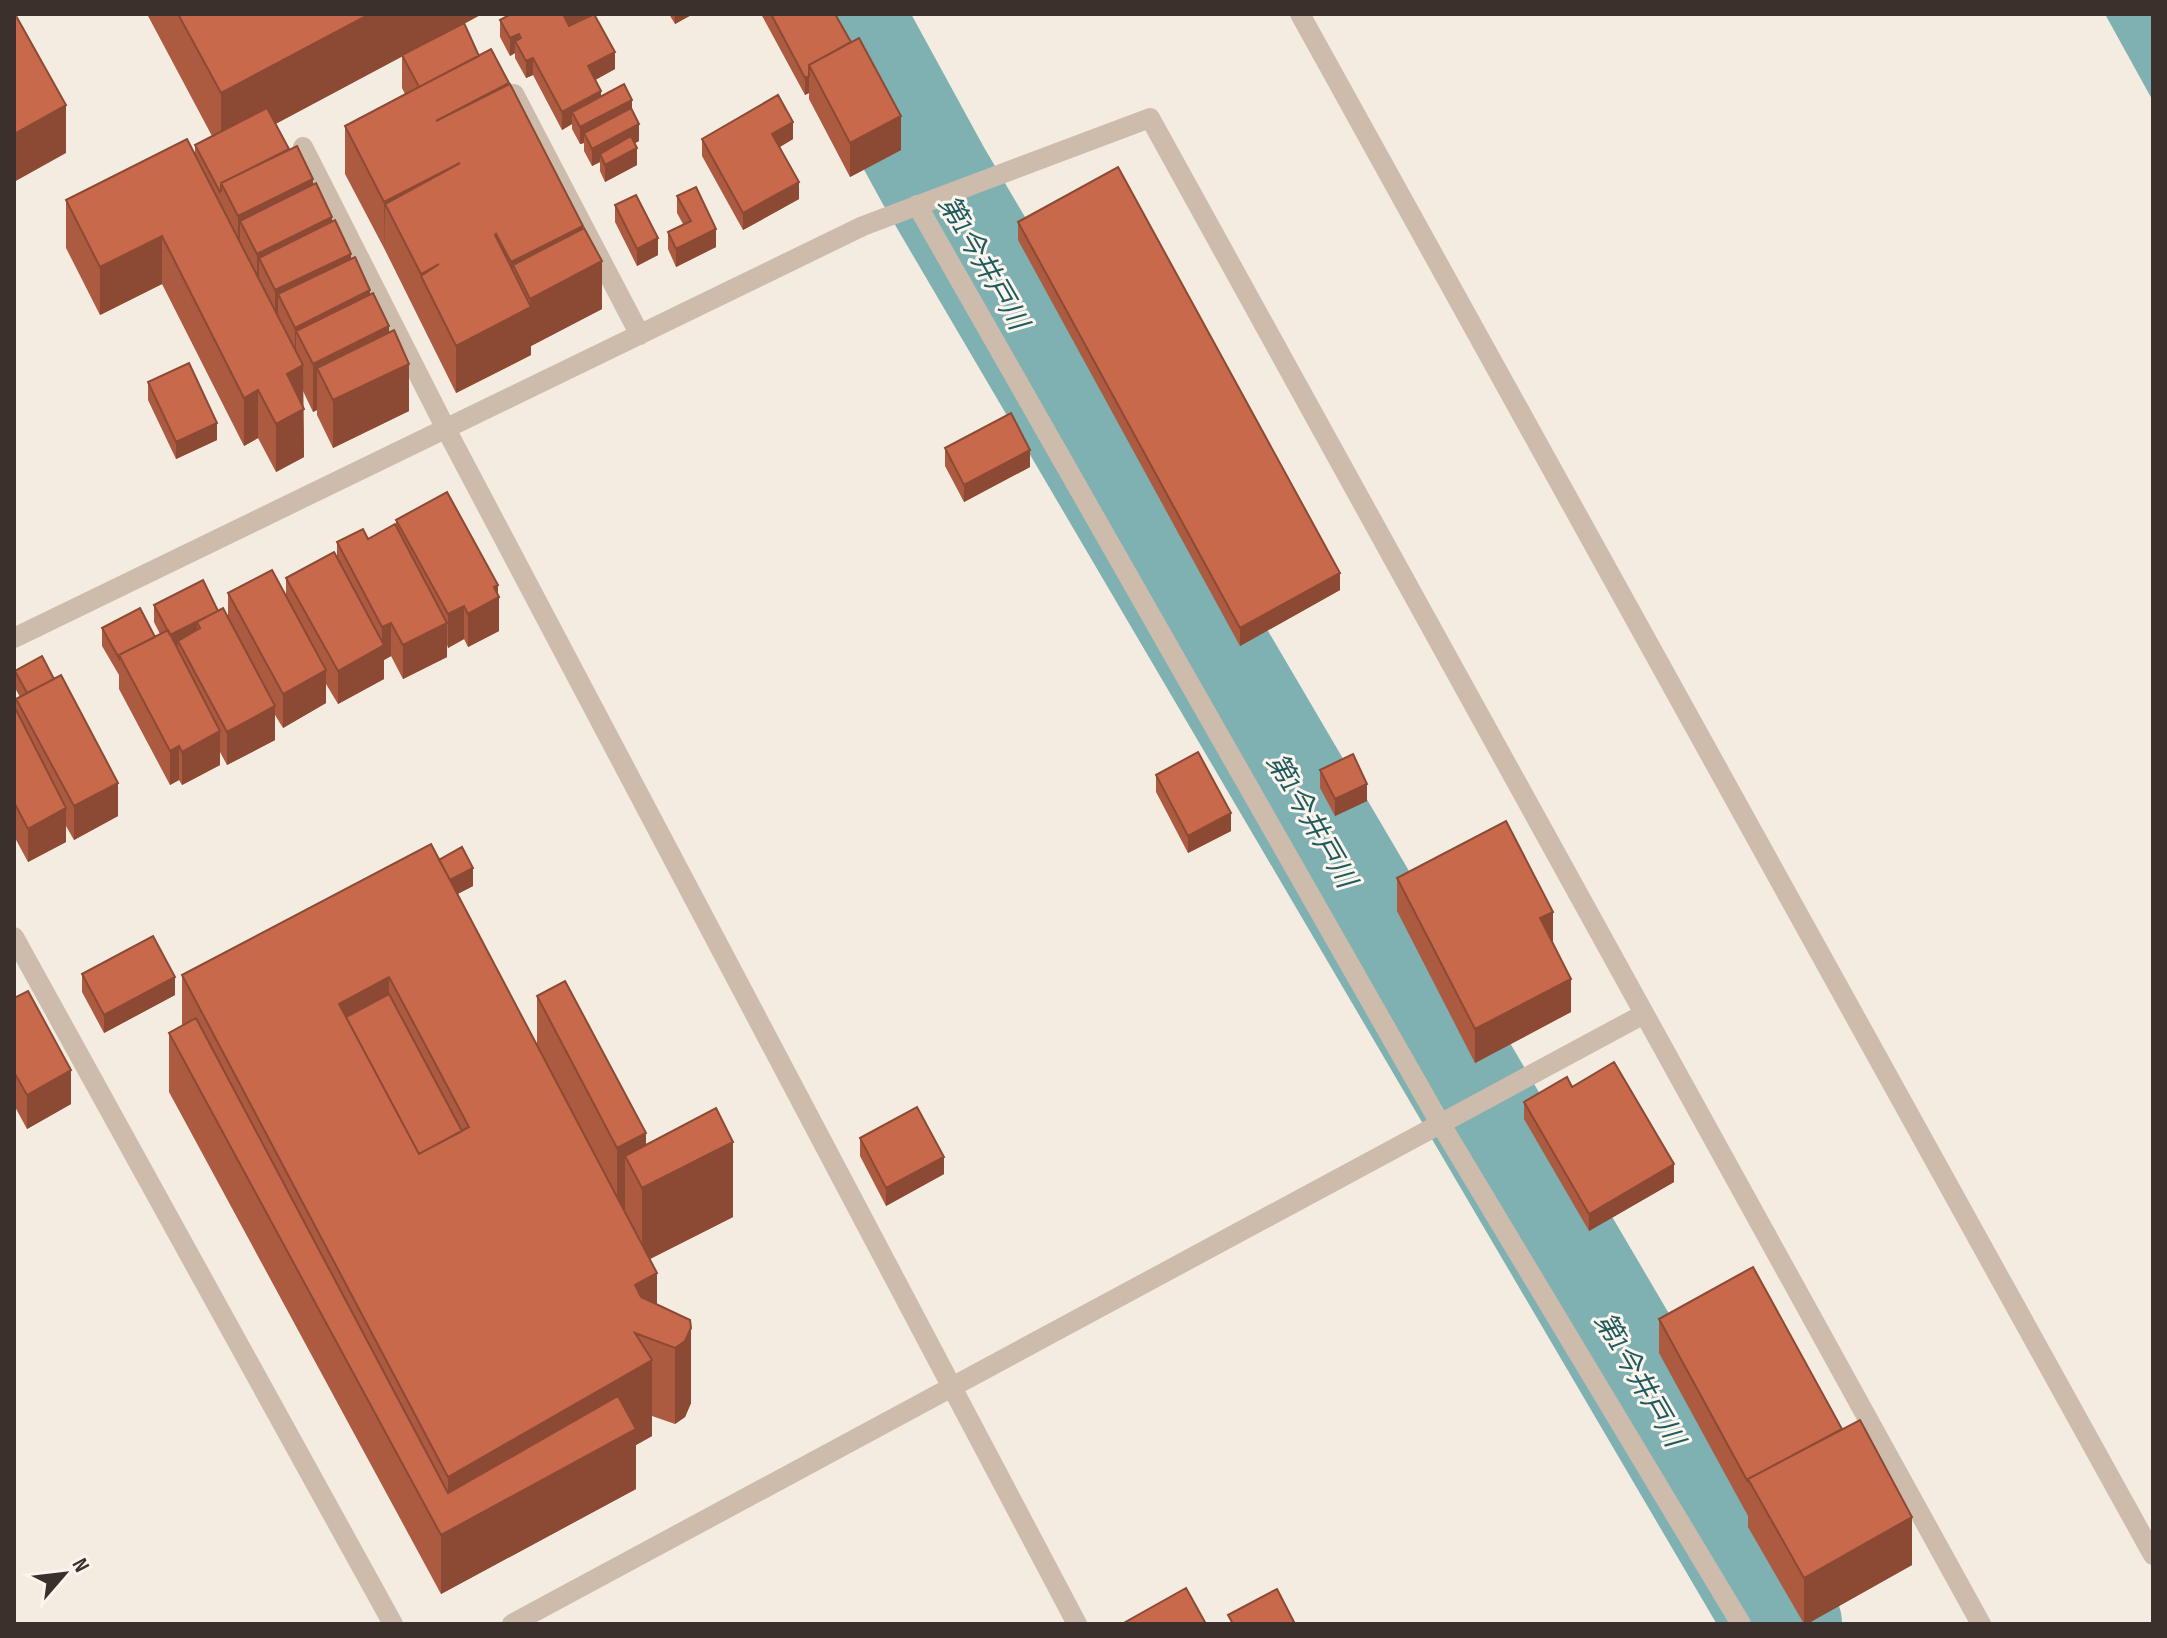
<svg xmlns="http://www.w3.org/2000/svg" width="2167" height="1638" font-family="'Sofia Sans Condensed','Noto Sans JP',sans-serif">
	<rect width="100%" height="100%" fill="#f4ebe1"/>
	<path fill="#7fb0b2" d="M 2105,14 L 2153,14 L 2153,101 Z"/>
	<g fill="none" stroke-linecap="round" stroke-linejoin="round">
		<path stroke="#7fb0b2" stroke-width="116" d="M 845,14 L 933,175 L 1784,1624"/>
		<path stroke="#cdbbac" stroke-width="20" d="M 1300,14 L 2153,1555
			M 514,94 L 640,335
			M 303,147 L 446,429 L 1077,1624
			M 917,205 L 1440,1123 L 1741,1624
			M 14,638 L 863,226 L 1150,118 L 1981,1624
			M 14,937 L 393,1624
			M 512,1624 L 1644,1014"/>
	</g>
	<path fill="#ac5a40" d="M 147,14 L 482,14 L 464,24 L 479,56 L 509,85 L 583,229 L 602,309 L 531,346 L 531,355 L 456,393 L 385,250 L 345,174 L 345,126 L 405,94 L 402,88 L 402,56 L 275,124 L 289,149 L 313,185 L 389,332 L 409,411 L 333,448 L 317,415 L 317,410 L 313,412 L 303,391 L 304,457 L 276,472 L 258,438 L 244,446 L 162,284 L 100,315 L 66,248 L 66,200 L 195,154 L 195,145 L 212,136 Z
		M 587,14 L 615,69 L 595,80 L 601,96 L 632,111 L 639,141 L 635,143 L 637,165 L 605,182 L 600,171 L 600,162 L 592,166 L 584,151 L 584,143 L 580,144 L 572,129 L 572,124 L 562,130 L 533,75 L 526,78 L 515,58 L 515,53 L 510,56 L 500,37 L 500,20 Z
		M 669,14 L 693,14 L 675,24 Z
		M 761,14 L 835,14 L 901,150 L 850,177 L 809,99 L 809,93 L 805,95 Z
		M 702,139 L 793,139 L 779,147 L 799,199 L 743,230 L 702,156 Z
		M 677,196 L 716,247 L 676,267 L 668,249 L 668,232 L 683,224 L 677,213 Z
		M 615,205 L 658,255 L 637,266 L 615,222 Z
		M 1018,222 L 1340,590 L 1240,646 L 1018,240 Z
		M 148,382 L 217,440 L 176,459 L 148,400 Z
		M 945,448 L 1030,467 L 964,502 L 945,466 Z
		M 396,520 L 498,594 L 499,631 L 468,647 L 464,639 L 448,648 L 447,645 L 447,657 L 403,679 L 391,656 L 384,660 L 384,679 L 338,704 L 326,684 L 326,703 L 283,728 L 275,715 L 275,740 L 227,765 L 220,752 L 220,765 L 182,785 L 179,780 L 170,785 L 119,689 L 119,675 L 102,646 L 102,628 L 155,637 L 160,634 L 154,622 L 154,605 L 218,610 L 228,616 L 228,593 L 286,595 L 286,578 L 337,558 L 337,542 L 368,539 L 396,527 Z
		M 15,671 L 118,816 L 74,840 L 66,826 L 66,842 L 28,862 L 14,836 L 14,706 L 16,711 L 16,699 L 20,697 L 15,688 Z
		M 1320,770 L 1367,801 L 1335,816 L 1320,788 Z
		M 1156,775 L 1231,831 L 1188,853 L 1156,792 Z
		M 439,860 L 473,886 L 457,894 L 537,1045 L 537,996 L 646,1145 L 733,1217 L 650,1259 L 657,1305 L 690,1320 L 691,1403 L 685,1417 L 675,1424 L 652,1416 L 652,1436 L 636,1445 L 636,1489 L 441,1594 L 169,1092 L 169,1033 L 182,1025 L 182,975 Z
		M 1397,878 L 1553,942 L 1571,1012 L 1475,1063 L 1397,911 Z
		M 82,974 L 175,995 L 104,1033 L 82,992 Z
		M 14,998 L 71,1104 L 27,1129 L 14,1105 Z
		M 1572,1087 L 1674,1182 L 1589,1231 L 1524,1119 L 1524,1102 Z
		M 860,1138 L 944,1174 L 886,1206 L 860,1156 Z
		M 1659,1319 L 1912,1565 L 1807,1624 L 1804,1624 L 1748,1527 L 1748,1516 L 1659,1353 Z"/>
	<path fill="#8c4a34" d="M 370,14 L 482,14 L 221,153 L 221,93 Z
		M 562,14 L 587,14 L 587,16 L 562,30 Z
		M 675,14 L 693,14 L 675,24 Z
		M 519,34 L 519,48 L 515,41 L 515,53 L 510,56 L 510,38 Z
		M 615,52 L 615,69 L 588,84 L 588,66 Z
		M 533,58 L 533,75 L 526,78 L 526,61 Z
		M 809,76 L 809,93 L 805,95 L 805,78 Z
		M 601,91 L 601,108 L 572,112 L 572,124 L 562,130 L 562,112 Z
		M 632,100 L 632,117 L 584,133 L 584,143 L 580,144 L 580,127 Z
		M 66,105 L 66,153 L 14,182 L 14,134 Z
		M 901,116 L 901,150 L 850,177 L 850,143 Z
		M 793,122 L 793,139 L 772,152 L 772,134 Z
		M 639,124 L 639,141 L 603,160 L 600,154 L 600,162 L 592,166 L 592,149 Z
		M 637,148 L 637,165 L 605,182 L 605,165 Z
		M 460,163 L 385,204 L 384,250 L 384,202 Z
		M 313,179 L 313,226 L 332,217 L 332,263 L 351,254 L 351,300 L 370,290 L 370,336 L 389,326 L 389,373 L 409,364 L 409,411 L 333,448 L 333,400 L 317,368 L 317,410 L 313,412 L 313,364 L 296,331 L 296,369 L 303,365 L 304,457 L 276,472 L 276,424 L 287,374 L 295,370 L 295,328 L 278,294 L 278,336 L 275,338 L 275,290 L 259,258 L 259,301 L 257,302 L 257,254 L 240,221 L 240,263 L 238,264 L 238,216 Z
		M 799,182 L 799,199 L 743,230 L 743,213 Z
		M 583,226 L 583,271 L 602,261 L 602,309 L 531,346 L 531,355 L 456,393 L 456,346 L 530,308 L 530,299 L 513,265 L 513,310 L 511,310 L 511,262 Z
		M 716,229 L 716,247 L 676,267 L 676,249 Z
		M 162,236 L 162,284 L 100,315 L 100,267 Z
		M 658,238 L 658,255 L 637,266 L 637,249 Z
		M 258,390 L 258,438 L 244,446 L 244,398 Z
		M 217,423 L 217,440 L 176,459 L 176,442 Z
		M 1030,450 L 1030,467 L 964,502 L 964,485 Z
		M 1340,573 L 1340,590 L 1240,646 L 1240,628 Z
		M 498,585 L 498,598 L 499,597 L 499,631 L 468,647 L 468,614 L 494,587 Z
		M 464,606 L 464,639 L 448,648 L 448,614 Z
		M 218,611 L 200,628 L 197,622 L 197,639 L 178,641 L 178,649 L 170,653 L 170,635 Z
		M 391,623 L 391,656 L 384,660 L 384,679 L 338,704 L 338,671 L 382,646 L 382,627 Z
		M 447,623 L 447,657 L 403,679 L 403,645 Z
		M 326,670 L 326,703 L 283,728 L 283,694 Z
		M 275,706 L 275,740 L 227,765 L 227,732 Z
		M 220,731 L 220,765 L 182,785 L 182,752 Z
		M 179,746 L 179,780 L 170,785 L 170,751 Z
		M 118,783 L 118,816 L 74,840 L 74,806 Z
		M 1367,784 L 1367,801 L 1335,816 L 1335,799 Z
		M 66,808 L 66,842 L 28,862 L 28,829 Z
		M 1231,813 L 1231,831 L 1188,853 L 1188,836 Z
		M 473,868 L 473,886 L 363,944 L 363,926 Z
		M 1553,912 L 1553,945 L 1540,918 Z
		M 175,977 L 175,995 L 104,1033 L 104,1015 Z
		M 389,977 L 389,1053 L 364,1067 L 339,1004 Z
		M 1571,979 L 1571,1012 L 1475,1063 L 1475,1029 Z
		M 71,1070 L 71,1104 L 27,1129 L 27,1095 Z
		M 646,1133 L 646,1186 L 733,1142 L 733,1217 L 642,1263 L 642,1188 L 625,1156 L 625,1219 L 617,1224 L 617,1148 Z
		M 944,1157 L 944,1174 L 886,1206 L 886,1188 Z
		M 1674,1164 L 1674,1182 L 1589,1231 L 1589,1214 Z
		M 657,1273 L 657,1342 L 635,1285 Z
		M 691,1328 L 691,1403 L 685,1417 L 675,1424 L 675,1348 Z
		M 652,1360 L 652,1436 L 636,1445 L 636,1489 L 441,1594 L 441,1535 L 448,1531 L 448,1477 Z
		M 1912,1517 L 1912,1565 L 1807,1624 L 1804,1624 L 1804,1578 Z"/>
	<path fill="#c8694b" stroke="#8c4a34" stroke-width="2" fill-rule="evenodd" d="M 14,14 L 15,14 L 66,105 L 14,134 Z
		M 178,14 L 370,14 L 221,93 Z
		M 511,14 L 563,14 L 569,26 L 594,14 L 615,52 L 588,66 L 601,91 L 562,112 L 533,58 L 526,61 L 515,41 L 521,38 L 519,34 L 510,38 L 500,20 Z
		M 771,14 L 835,14 L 851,42 L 809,65 L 809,76 L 805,78 Z
		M 464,23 L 479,56 L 419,87 L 402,55 Z
		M 859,38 L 901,116 L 850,143 L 809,65 Z
		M 491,49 L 509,83 L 436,121 L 510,84 L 583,226 L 511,262 L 496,234 L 495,235 L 531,307 L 456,346 L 421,276 L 439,264 L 421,274 L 385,204 L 460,163 L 384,202 L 345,126 Z
		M 624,84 L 632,100 L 580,127 L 572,112 Z
		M 778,95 L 793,122 L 772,134 L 799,182 L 743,213 L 702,139 Z
		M 267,108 L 289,149 L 221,183 L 221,191 L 220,192 L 195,145 Z
		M 631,108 L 639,124 L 592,149 L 584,133 Z
		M 631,136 L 637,148 L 605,165 L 600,154 Z
		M 187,139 L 303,365 L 287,374 L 304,409 L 276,424 L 258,390 L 244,398 L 162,236 L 100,267 L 66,200 Z
		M 297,146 L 313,179 L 238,216 L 221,183 Z
		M 1118,167 L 1340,573 L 1240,628 L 1018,222 Z
		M 316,183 L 332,217 L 257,254 L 240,221 Z
		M 696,187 L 716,229 L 676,249 L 668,232 L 691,221 L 677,196 Z
		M 636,195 L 658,238 L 637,249 L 615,205 Z
		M 335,220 L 351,254 L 275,290 L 259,258 Z
		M 584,228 L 602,261 L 530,299 L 513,265 Z
		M 355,257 L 370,290 L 295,328 L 278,294 Z
		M 373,293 L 389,326 L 313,364 L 296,331 Z
		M 394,330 L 409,364 L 333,400 L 317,368 Z
		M 189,363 L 217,423 L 176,442 L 148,382 Z
		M 1011,413 L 1030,450 L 964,485 L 945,448 Z
		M 447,492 L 498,585 L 494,587 L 499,597 L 468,614 L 464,606 L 448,614 L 396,520 Z
		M 395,524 L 447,623 L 403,645 L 391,623 L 382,627 L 337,542 L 363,529 L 368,539 Z
		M 334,552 L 384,645 L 338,671 L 286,578 Z
		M 272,570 L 326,670 L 283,694 L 228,593 Z
		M 203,580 L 218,611 L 170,635 L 154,605 Z
		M 140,608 L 155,637 L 119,655 L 119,658 L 102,628 Z
		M 223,608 L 275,706 L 227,732 L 178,641 L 200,628 L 197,622 Z
		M 168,630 L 220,731 L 182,752 L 179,746 L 170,751 L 119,655 Z
		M 42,656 L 54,679 L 27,693 L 15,671 Z
		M 61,675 L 118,783 L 74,806 L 16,699 Z
		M 14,706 L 66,808 L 28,829 L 14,802 Z
		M 1198,752 L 1231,813 L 1188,836 L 1156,775 Z
		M 1353,754 L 1367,784 L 1335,799 L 1320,770 Z
		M 1506,821 L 1553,912 L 1540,918 L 1571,979 L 1475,1029 L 1397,878 Z
		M 431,844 L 657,1273 L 635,1285 L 641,1297 L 690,1320 L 691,1328 L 685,1341 L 675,1348 L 635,1333 L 652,1360 L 448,1477 L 182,975 ZM 389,977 L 469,1127 L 419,1154 L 339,1004 Z
		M 462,847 L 473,868 L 450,880 L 439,860 Z
		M 153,936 L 175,977 L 104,1015 L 82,974 Z
		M 565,981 L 646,1133 L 617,1148 L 537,996 Z
		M 28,991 L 71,1070 L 27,1095 L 14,1072 L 14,998 Z
		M 389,994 L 462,1131 L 419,1154 L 346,1017 Z
		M 196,1018 L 448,1493 L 618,1396 L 636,1429 L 441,1535 L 169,1033 Z
		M 1614,1062 L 1674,1164 L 1589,1214 L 1524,1102 L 1567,1077 L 1572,1087 Z
		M 917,1107 L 944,1157 L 886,1188 L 860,1138 Z
		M 716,1108 L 733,1142 L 642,1188 L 625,1156 Z
		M 1753,1267 L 1842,1429 L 1748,1479 L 1748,1482 L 1659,1319 Z
		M 1860,1420 L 1912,1517 L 1804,1578 L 1748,1479 Z
		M 1186,1588 L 1206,1624 L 1122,1624 Z
		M 1277,1589 L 1295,1624 L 1233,1624 L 1228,1615 Z"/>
	<g text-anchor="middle" stroke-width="6" stroke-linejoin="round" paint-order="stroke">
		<g font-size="28" font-style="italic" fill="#1f5a5e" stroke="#fbf5ee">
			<text transform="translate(984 262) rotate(60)" y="10">第1今井戸川</text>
			<text transform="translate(1312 820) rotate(60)" y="10">第1今井戸川</text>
			<text transform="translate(1640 1379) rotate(60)" y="10">第1今井戸川</text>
		</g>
	</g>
	<rect width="2167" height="1638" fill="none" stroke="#3b302b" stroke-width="32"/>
	<g transform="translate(64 1574) rotate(62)" stroke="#fbf5ee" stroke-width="6" paint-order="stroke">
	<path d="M0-6L14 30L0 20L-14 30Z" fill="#3b302b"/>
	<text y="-12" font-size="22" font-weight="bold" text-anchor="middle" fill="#3b302b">N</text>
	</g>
</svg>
